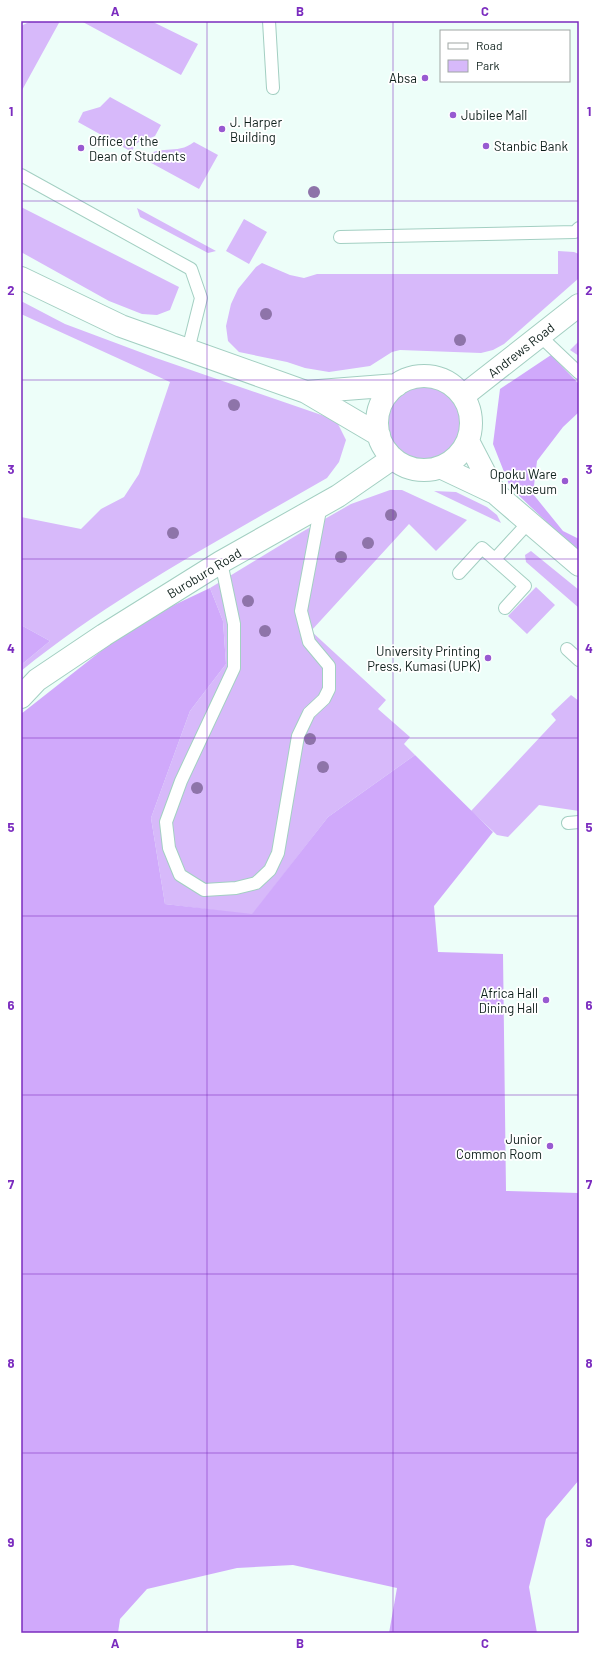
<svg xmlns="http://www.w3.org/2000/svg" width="600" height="1654" font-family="Barlow,sans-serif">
	<rect width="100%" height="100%" fill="#edfef9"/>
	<path fill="#d7b9fa" d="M 31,21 L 60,21 L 21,92 L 21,26 Z
		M 81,21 L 151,21 L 198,44 L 181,75 Z
		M 110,97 L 161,125 L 155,136 C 143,142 137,138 132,152 L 78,122 L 83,112 L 100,107 Z
		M 194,142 L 218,155 L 199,189 L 144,159 C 157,143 177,156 194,142 Z
		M 21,207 L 179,287 L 170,310 L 157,315 L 142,314 L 109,301 L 21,252 Z
		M 137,208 L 216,251 L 208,253 L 140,217 Z
		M 244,219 L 267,232 L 249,264 L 226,251 Z
		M 558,251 L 574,252 L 579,254 L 579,278 L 504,344 L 493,350 L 481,353 L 400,350 L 392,352 L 370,366 L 329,372 L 305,368 L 287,362 L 239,352 L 228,341 L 226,326 L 231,304 L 238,289 L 256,267 L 262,263 L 290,275 L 304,278 L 317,274 L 558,274 Z
		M 21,301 L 65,324 L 156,358 L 336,420 L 346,440 L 339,462 L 327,478 C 223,538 115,595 21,671 L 21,665 L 50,641 L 21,625 L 21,517 L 81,529 L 101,509 L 124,497 L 139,474 L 170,382 L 21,314 Z
		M 579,341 L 579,356 L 570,350 Z
		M386 421a39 39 0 1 1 78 0a39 39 0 1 1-78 0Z
		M 390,490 L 402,490 L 467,520 L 436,551 L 409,524 L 311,631 L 386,700 L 378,709 L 410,737 L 404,744 L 415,755 L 328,817 L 252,915 L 165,904 L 151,818 L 190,711 L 226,664 L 223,621 L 210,588 L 302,532 L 351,504 Z
		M 434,491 L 456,492 L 487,507 L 497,515 L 501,523 Z
		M 531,551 L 579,590 L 579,608 L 526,562 L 525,555 Z
		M 536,587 L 555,605 L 527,634 L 508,616 Z
		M 571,695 L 579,701 L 579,811 L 539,805 L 508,837 L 497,835 L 471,811 L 556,720 L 551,714 Z"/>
	<path fill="#d0a9fb" d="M 551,355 L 579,384 L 579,412 L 563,427 L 537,461 L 533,494 L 563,531 L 579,539 L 579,553 L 510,487 L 493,444 L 500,389 Z
		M 210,588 L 223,621 L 226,664 L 190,711 L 151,818 L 165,904 L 252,914 L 328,817 L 415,755 L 493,832 L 434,906 L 438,952 L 503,954 L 506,1191 L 579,1193 L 579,1480 L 546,1519 L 529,1587 L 537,1633 L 389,1633 L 397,1588 L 293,1565 L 237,1568 L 147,1589 L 120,1619 L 118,1633 L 21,1633 L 21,714 L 110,644 L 172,606 Z
		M 21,625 L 50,641 L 21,665 Z"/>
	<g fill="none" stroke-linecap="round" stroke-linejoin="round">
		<defs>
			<path id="service" d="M 269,21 L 273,88
				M 21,175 L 191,269 L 201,298 L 188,350
				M 340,237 L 575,232 L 579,228
				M 540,336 L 579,373
				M 495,559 L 529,522
				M 221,562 L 234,624 L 234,668 L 181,781 L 166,822 L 169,848 L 180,875 L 204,890 L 236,888 L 256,883 L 270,870 L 278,853 L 298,736 L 309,713 L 324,699 L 329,689 L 329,666 L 309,642 L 301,611 L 321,505
				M 459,573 L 482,548 L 525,586 L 505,608
				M 567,649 L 579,660
				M 568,823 L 579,822"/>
			<path id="minor" d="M 21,278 L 121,326 L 306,392 L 379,435
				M377 423a47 47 0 1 1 94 0a47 47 0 1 1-94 0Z
				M 306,392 L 397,385
				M 463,396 L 579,305
				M 468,441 L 495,493
				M 440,467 L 495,493 L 579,565
				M 21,697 L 37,680 L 104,635 L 221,562 L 338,496 L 393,458"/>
		</defs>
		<use href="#service" stroke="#a3cfc2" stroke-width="14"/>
		<use href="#minor" stroke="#a3cfc2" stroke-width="24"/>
		<use href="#service" stroke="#fff" stroke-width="12"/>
		<use href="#minor" stroke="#fff" stroke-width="22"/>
	</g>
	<g fill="#8e74a9">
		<circle cx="314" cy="192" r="6"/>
		<circle cx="266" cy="314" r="6"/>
		<circle cx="460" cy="340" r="6"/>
		<circle cx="234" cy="405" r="6"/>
		<circle cx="391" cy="515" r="6"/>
		<circle cx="173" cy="533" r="6"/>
		<circle cx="368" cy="543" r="6"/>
		<circle cx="341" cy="557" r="6"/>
		<circle cx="248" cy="601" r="6"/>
		<circle cx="265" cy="631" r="6"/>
		<circle cx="310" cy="739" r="6"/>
		<circle cx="323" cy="767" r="6"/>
		<circle cx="197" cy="788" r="6"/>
	</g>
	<path fill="none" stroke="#7b2cbf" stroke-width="1" stroke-opacity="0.55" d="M 207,21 L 207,1633M 393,21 L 393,1633M 21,201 L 579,201M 21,380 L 579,380M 21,559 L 579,559M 21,738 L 579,738M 21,916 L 579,916M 21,1095 L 579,1095M 21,1274 L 579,1274M 21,1453 L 579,1453"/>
	<g fill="#985ad1" stroke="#fff" stroke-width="1.5">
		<circle cx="425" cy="78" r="4"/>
		<circle cx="453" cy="115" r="4"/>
		<circle cx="222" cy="129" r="4"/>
		<circle cx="486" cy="146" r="4"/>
		<circle cx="81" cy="148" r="4"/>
		<circle cx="565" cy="481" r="4"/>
		<circle cx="488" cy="658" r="4"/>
		<circle cx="546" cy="1000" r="4"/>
		<circle cx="550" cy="1146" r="4"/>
	</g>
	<g text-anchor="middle" stroke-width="3.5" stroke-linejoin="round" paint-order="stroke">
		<g font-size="13" fill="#0f201c" stroke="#fff" text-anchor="end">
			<text x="417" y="83">Absa</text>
			<text x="461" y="120" text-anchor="start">Jubilee Mall</text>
			<text x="230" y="127" text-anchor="start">J. Harper<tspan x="230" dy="15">Building</tspan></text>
			<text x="89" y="146" text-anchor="start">Office of the<tspan x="89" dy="15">Dean of Students</tspan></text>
			<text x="494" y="151" text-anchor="start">Stanbic Bank</text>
			<text x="557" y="479">Opoku Ware<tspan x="557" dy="15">II Museum</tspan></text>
			<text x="480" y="656">University Printing<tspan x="480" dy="15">Press, Kumasi (UPK)</tspan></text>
			<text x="538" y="998">Africa Hall<tspan x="538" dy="15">Dining Hall</tspan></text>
			<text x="542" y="1144">Junior<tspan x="542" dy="15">Common Room</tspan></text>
		</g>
		<g font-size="13" fill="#0f201c" stroke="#fff">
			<text transform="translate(521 350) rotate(-38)" y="5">Andrews Road</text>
			<text transform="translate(204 573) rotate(-31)" y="5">Buroburo Road</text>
		</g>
	</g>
	<rect width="600" height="1654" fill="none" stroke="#ffffff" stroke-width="44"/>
	<rect x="440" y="30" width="130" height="52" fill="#ffffff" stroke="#9fa6a4"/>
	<rect x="448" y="43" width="20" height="6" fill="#ffffff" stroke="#9fa6a4"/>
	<text x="476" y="50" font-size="12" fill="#0f201c">Road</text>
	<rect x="448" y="60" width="20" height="12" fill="#d7b9fa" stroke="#9fa6a4"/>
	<text x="476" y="70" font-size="12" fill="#0f201c">Park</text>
	<rect x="22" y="22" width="556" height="1610" fill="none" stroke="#7b2cbf" stroke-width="1.5"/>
	<g font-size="13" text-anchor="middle" font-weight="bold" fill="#7b2cbf">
		<text x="115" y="16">A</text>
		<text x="300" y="16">B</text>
		<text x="485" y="16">C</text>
		<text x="11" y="116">1</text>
		<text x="589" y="116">1</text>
		<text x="11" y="295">2</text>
		<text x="589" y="295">2</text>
		<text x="11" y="474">3</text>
		<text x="589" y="474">3</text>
		<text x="11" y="653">4</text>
		<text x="589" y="653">4</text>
		<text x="11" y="832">5</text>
		<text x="589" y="832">5</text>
		<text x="11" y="1010">6</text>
		<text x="589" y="1010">6</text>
		<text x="11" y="1189">7</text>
		<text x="589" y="1189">7</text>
		<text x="11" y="1368">8</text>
		<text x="589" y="1368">8</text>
		<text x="11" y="1547">9</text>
		<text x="589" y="1547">9</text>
		<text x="115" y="1648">A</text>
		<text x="300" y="1648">B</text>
		<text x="485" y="1648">C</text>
	</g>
</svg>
